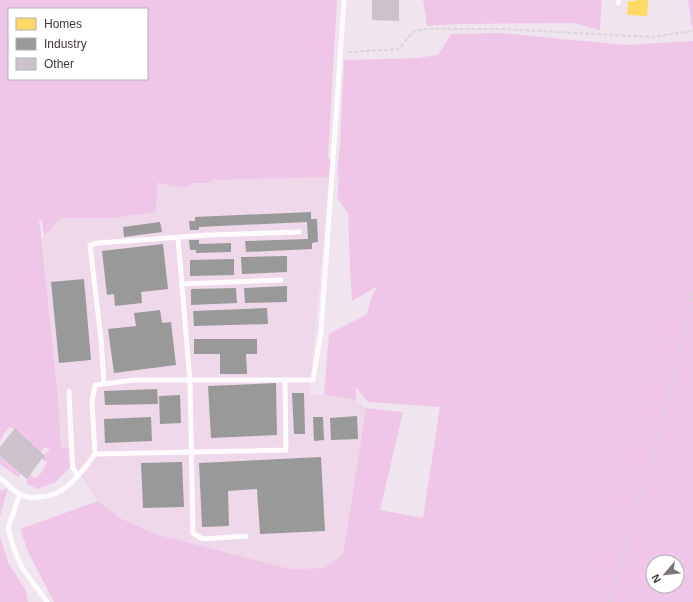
<svg xmlns="http://www.w3.org/2000/svg" width="693" height="602" font-family="Arial,sans-serif">
	<rect width="100%" height="100%" fill="#f0e4ee"/>
	<path fill="#efd8ea" d="M 329,177 L 310,394 L 356,400 L 366,408 L 343,555 L 324,568 L 290,569 L 155,534 L 120,518 L 98,501 L 61,448 L 58,398 L 42,238 L 48,233 L 57,221 L 61,218 L 114,218 L 156,212 L 158,181 L 170,186 L 192,183 L 208,183 L 213,180 Z"/>
	<path fill="#f0c6e8" fill-rule="evenodd" d="M 0,0 L 337,0 L 328,157 L 331,161 L 329,177 L 213,180 L 208,183 L 192,183 L 187,187 L 170,186 L 158,182 L 156,212 L 114,218 L 62,218 C 54,223 51,231 44,236 L 42,221 L 39,220 L 42,243 L 58,398 L 61,448 L 72,448 L 73,464 L 56,482 L 37,489 L 27,484 L 27,479 L 31,475 L 36,478 L 41,473 L 47,462 L 43,460 L 46,457 L 44,455 L 50,450 L 45,447 L 41,452 L 15,429 L 10,427 L 7,429 L 0,440 ZM 9,9 L 147,9 L 147,79 L 9,79 Z
		M 423,0 L 602,0 L 600,30 L 573,23 L 458,24 L 427,26 Z
		M 688,0 L 693,0 L 693,33 Z
		M 503,33 L 625,45 L 693,41 L 693,602 L 54,602 L 29,554 L 20,529 L 98,501 L 120,518 L 155,534 L 290,569 L 324,568 L 343,555 L 366,408 L 403,412 L 380,510 L 423,518 L 440,407 L 368,402 L 356,387 L 356,400 L 324,395 L 329,334 L 367,314 L 372,296 L 378,286 L 352,301 L 350,267 L 348,213 L 337,198 L 339,178 L 337,175 L 340,146 L 344,60 L 416,58 L 438,55 L 451,34 ZM 653,562 L 677,562 L 677,586 L 653,586 Z
		M 0,456 L 21,474 L 18,477 L 0,464 Z
		M 8,488 L 0,517 L 0,490 L 1,491 Z
		M 0,537 L 8,562 L 26,591 L 28,602 L 0,602 Z"/>
	<path fill="#ffd966" d="M 636,0 L 648,0 L 647,16 L 627,15 L 628,1 L 636,1 Z"/>
	<path fill="#999" d="M 311,212 L 311,219 L 317,219 L 318,242 L 312,243 L 312,249 L 246,252 L 245,241 L 308,239 L 307,222 L 199,227 L 199,230 L 190,230 L 189,221 L 195,221 L 195,217 Z
		M 160,222 L 162,232 L 124,237 L 123,227 Z
		M 189,240 L 199,240 L 199,244 L 231,243 L 231,252 L 196,253 L 196,250 L 190,250 Z
		M 163,244 L 168,289 L 141,292 L 142,303 L 115,306 L 114,294 L 107,295 L 102,251 Z
		M 287,256 L 287,272 L 242,274 L 241,257 Z
		M 234,259 L 234,275 L 190,276 L 190,260 Z
		M 84,279 L 91,360 L 59,363 L 51,282 Z
		M 287,286 L 287,302 L 245,303 L 244,288 Z
		M 236,288 L 237,303 L 191,305 L 191,289 Z
		M 267,308 L 268,324 L 194,326 L 193,311 Z
		M 160,310 L 162,323 L 171,322 L 176,365 L 114,373 L 108,329 L 136,326 L 134,313 Z
		M 194,339 L 257,339 L 257,354 L 246,354 L 247,374 L 220,374 L 220,354 L 194,354 Z
		M 276,383 L 277,435 L 211,438 L 208,386 Z
		M 157,389 L 158,404 L 105,405 L 104,391 Z
		M 292,393 L 304,393 L 305,434 L 294,434 Z
		M 180,395 L 181,423 L 160,424 L 159,396 Z
		M 357,416 L 358,439 L 331,440 L 330,418 Z
		M 151,417 L 152,441 L 105,443 L 104,419 Z
		M 313,417 L 323,417 L 324,440 L 314,441 Z
		M 321,457 L 325,531 L 260,534 L 257,489 L 228,491 L 229,526 L 202,527 L 199,463 Z
		M 182,462 L 184,507 L 143,508 L 141,463 Z"/>
	<path fill="#cdc2cb" d="M 372,0 L 399,0 L 399,21 L 372,20 Z
		M 15,428 L 46,457 L 43,460 L 41,458 L 41,460 L 27,479 L 0,456 L 0,447 Z"/>
	<g fill="none" stroke-linecap="round" stroke-linejoin="round">
		<path stroke="#d9d5d8" stroke-width="2" stroke-dasharray="4 2" stroke-linecap="butt" d="M 348,52 L 399,49 L 414,31 L 429,29 L 503,29 L 651,37 L 693,31
			M 609,602 L 659,435 L 690,310 L 693,294"/>
		<path stroke="#fdfbfc" stroke-width="5" d="M 618,3 L 619,0
			M 178,238 L 190,381 L 193,533 L 203,539 L 246,536
			M 181,284 L 281,280
			M 104,384 L 101,339 L 90,245 L 98,243 L 208,235 L 299,232
			M 69,391 L 72,459 L 73,468 L 78,476
			M 95,454 L 92,402 L 95,385 L 134,380 L 285,380
			M 0,478 C 6,483 12,489 19,494 C 25,497 34,498 40,497 C 66,496 81,473 95,454 L 286,450 L 285,380 L 313,380 L 321,332 L 344,0
			M 20,494 L 8,528 L 15,552 L 23,569 L 47,602"/>
	</g>
	<rect x="8" y="8" width="140" height="72" fill="#ffffff" stroke="#b3afb2"/>
	<rect x="16" y="18" width="20" height="12" fill="#ffd966" stroke="#b3afb2"/>
	<text x="44" y="28" font-size="12" fill="#40373e">Homes</text>
	<rect x="16" y="38" width="20" height="12" fill="#999999" stroke="#b3afb2"/>
	<text x="44" y="48" font-size="12" fill="#40373e">Industry</text>
	<rect x="16" y="58" width="20" height="12" fill="#cdc2cb" stroke="#b3afb2"/>
	<text x="44" y="68" font-size="12" fill="#40373e">Other</text>
	<g transform="translate(665 574) rotate(242)"><circle r="19" fill="#ffffff" stroke="#b3afb2"/>
	<path d="M0-3L7 15L0 10L-7 15Z" fill="#7e747c"/>
	<text y="-6" font-size="11" font-weight="bold" text-anchor="middle" fill="#40373e">N</text>
	</g>
</svg>
